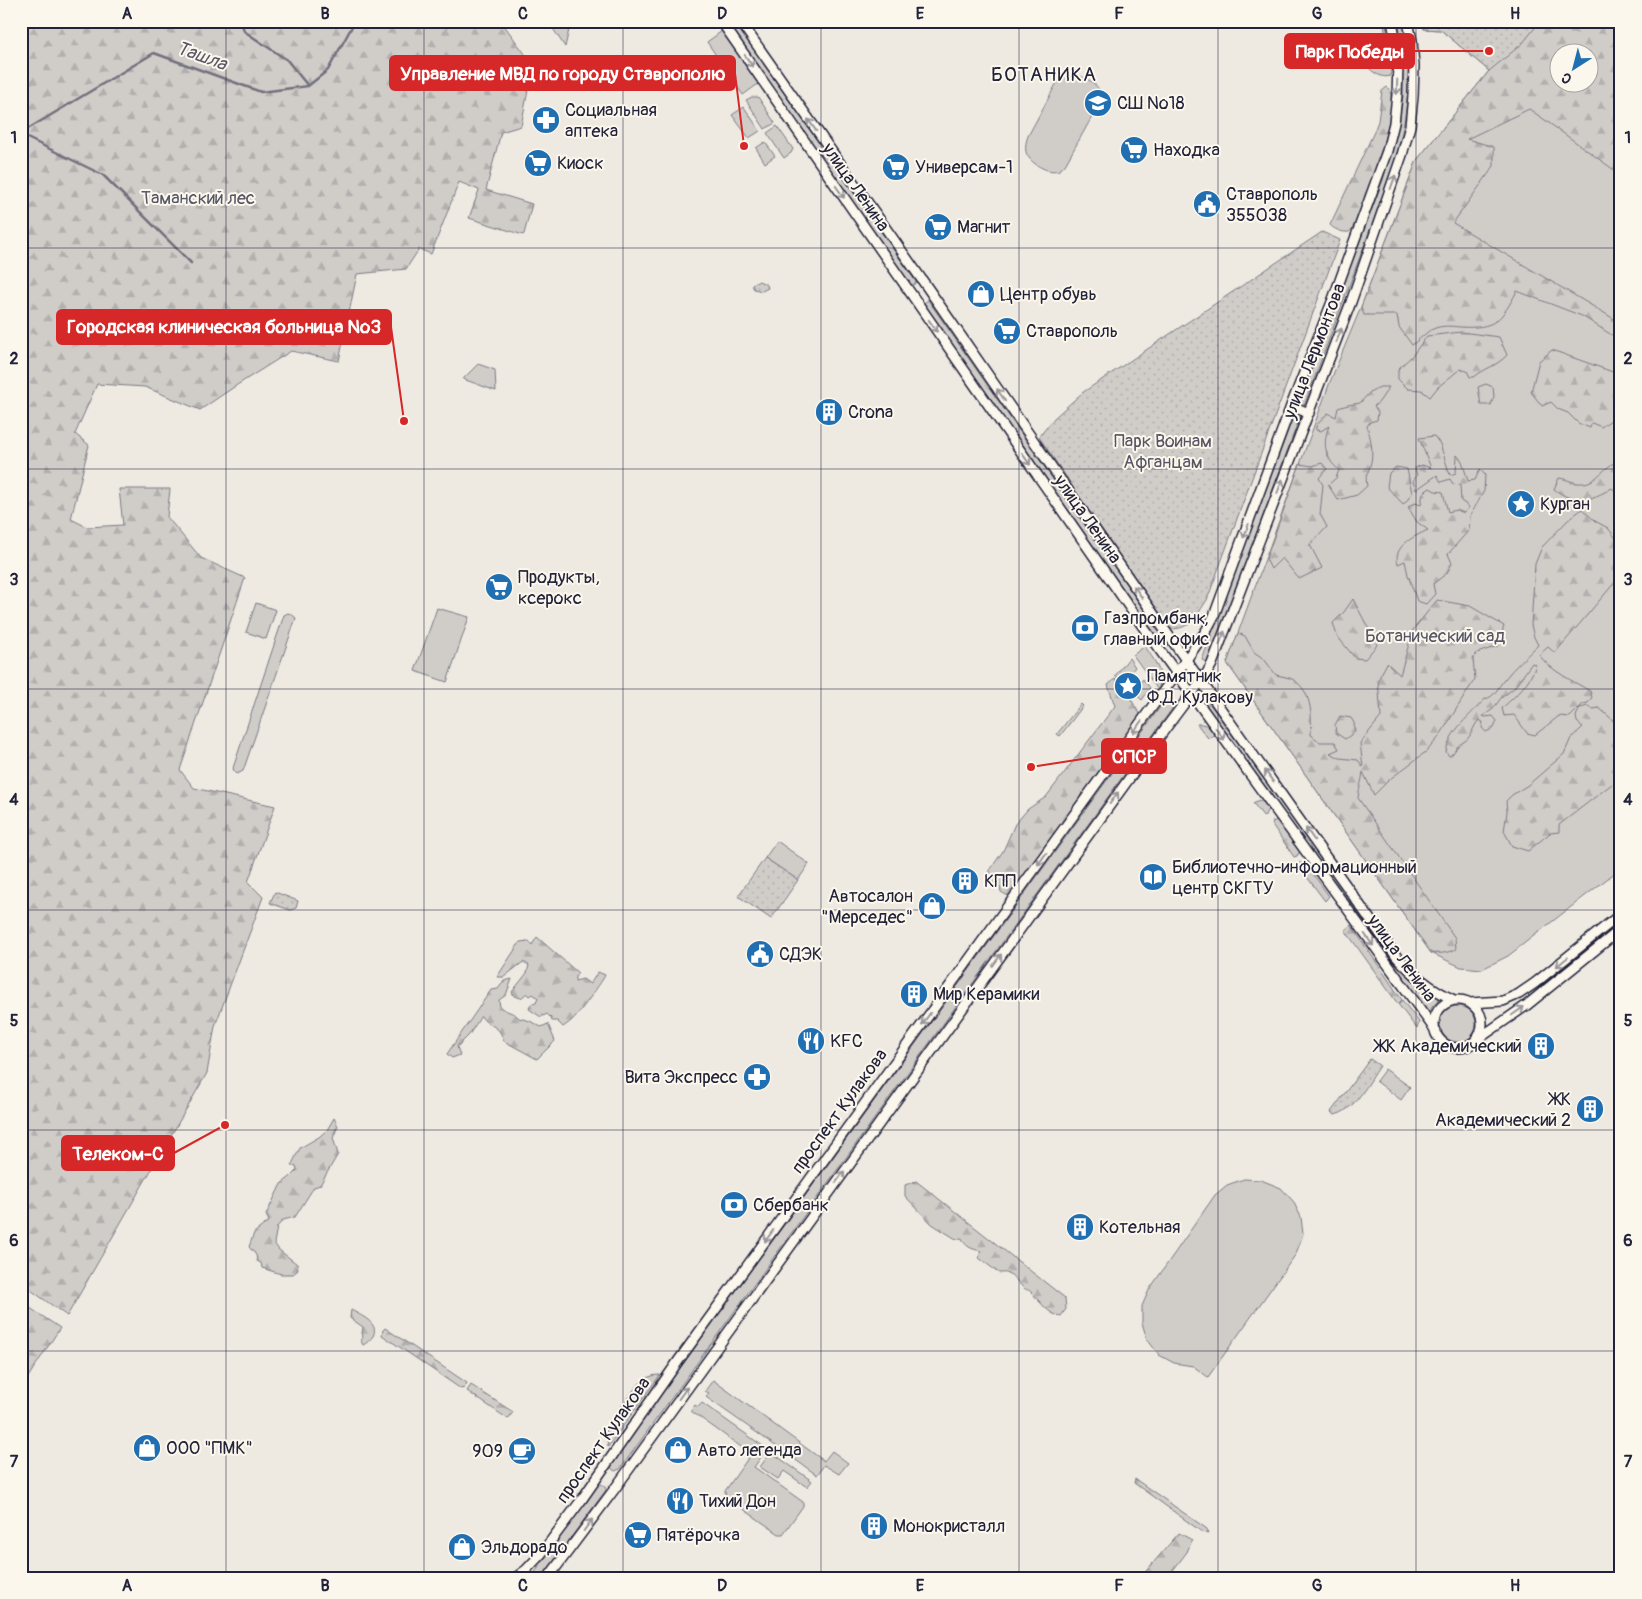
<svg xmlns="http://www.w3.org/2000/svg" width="1642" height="1599" font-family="Pangolin,sans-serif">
	<defs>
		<pattern id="forest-firs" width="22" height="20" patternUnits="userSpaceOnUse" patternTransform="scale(1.25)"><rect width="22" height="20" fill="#d0cdc9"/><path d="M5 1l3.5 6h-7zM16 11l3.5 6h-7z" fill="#b2b0ae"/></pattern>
		<pattern id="park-dots" width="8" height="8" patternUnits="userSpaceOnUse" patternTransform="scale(1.25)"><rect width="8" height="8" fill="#d0cdc9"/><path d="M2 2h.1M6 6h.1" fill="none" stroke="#b2b0ae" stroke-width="1.8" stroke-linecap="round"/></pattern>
	</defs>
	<rect width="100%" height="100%" fill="#eeeae2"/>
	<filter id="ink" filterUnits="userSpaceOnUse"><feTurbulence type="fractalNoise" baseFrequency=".02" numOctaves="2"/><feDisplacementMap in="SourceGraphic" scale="10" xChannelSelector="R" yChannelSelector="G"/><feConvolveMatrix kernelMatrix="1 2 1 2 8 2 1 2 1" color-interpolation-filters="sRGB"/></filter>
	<g filter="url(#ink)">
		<path fill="#d0cdc9" stroke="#797882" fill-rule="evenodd" d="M 548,21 L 571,21 L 565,47 Z
			M 727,21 L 734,21 L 916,282 L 915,284 L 911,285 Z
			M 1384,21 L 1386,21 L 1391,72 L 1390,76 C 1382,79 1372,72 1367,66 L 1367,63 L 1385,33 Z
			M 1398,21 L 1403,21 C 1414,80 1407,126 1388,182 L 1304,406 L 1302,407 L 1298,404 L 1383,180 L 1399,124 L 1403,96 L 1403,67 L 1402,42 Z
			M 1621,21 L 1621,868 L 1508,956 L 1482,969 L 1461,967 L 1431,953 L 1227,663 L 1330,382 L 1361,307 L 1417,160 L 1489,71 ZM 1560,52 L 1590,52 L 1590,82 L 1560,82 Z
			M 722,31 L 758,84 L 743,95 L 707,42 Z
			M 1067,74 C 1079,75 1095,79 1100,92 C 1101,97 1098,103 1097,108 L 1065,165 C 1063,167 1061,169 1059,170 C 1048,174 1029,163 1026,152 C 1025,146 1026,141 1028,136 L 1055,86 L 1060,79 Z
			M 752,97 L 758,97 L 775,123 L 765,129 L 746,100 Z
			M 744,107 L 760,131 L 749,138 L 732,115 Z
			M 777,126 L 793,149 L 791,153 L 784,158 L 767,133 Z
			M 765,142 L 775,156 L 765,163 L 756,148 Z
			M 928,300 L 1165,640 L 1164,641 L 1161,643 L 924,303 Z
			M 478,364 L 495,370 L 496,391 L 463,379 Z
			M 1295,412 L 1301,414 L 1208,663 L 1202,660 Z
			M 256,603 L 276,610 L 266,639 L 246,632 Z
			M 437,608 L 469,617 L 447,682 L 415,671 Z
			M 288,613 L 291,614 L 296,618 L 243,771 L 237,774 L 234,771 L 233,768 L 284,615 Z
			M 1145,646 C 1154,661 1165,672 1158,690 L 1133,655 Z
			M 1129,658 L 1135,667 L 1123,682 L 1115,676 Z
			M 1143,679 L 1150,688 L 1142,700 L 1133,692 Z
			M 1166,699 L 1170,699 L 1174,702 L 1174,706 L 620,1469 L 615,1471 L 611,1468 L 611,1463 Z
			M 1209,703 L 1397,965 L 1414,982 L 1441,998 L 1432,1007 L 1429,1015 L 1207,706 Z
			M 1081,704 L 1083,706 L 1060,736 L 1057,734 Z
			M 1197,724 C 1205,723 1212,727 1214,736 L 1209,738 L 1207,737 Z
			M 1259,800 L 1264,803 L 1268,809 L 1264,817 L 1253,803 Z
			M 777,841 L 809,864 L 798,880 L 765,858 Z
			M 1402,1000 L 1419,1022 L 1417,1029 L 1398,1004 Z
			M1440 1024a18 18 0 1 1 36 0a18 18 0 1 1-36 0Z
			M 1385,1069 L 1410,1087 L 1401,1100 L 1376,1081 Z
			M 1244,1179 L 1261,1180 L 1281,1188 L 1293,1201 L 1301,1217 L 1303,1234 L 1296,1254 L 1208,1377 L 1193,1366 L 1174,1363 L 1159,1355 L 1147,1339 L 1142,1323 L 1142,1306 L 1149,1290 L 1215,1195 L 1227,1185 Z
			M 660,1375 L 608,1447 L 606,1433 L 608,1426 C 617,1414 633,1387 645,1379 C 650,1376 655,1375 660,1375 Z
			M 713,1380 L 824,1461 L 832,1451 L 848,1463 L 839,1474 L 824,1465 L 817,1475 L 706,1397 L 709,1393 L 705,1391 Z
			M 702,1403 L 767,1449 L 754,1467 L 803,1502 L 803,1506 L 783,1534 L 779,1534 L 726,1497 L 725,1491 L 751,1454 L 691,1411 L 695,1405 L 698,1407 Z
			M 771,1452 L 812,1481 L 807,1487 L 784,1471 L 778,1479 L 760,1467 Z
			M 598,1484 L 601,1484 L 605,1486 L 606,1490 L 541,1578 L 531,1578 Z"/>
		<path fill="url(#forest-firs)" stroke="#797882" fill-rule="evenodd" d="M 21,21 L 501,21 L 533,65 L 521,126 L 501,132 L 486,190 L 532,204 L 524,234 L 523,235 L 469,218 L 479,190 L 459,182 L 431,254 L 419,249 L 406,269 L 357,274 L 339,361 L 291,351 L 237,385 L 200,410 L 145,387 L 97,384 L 75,434 L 89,445 L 71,519 L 87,527 L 123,525 L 119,489 L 170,489 L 167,517 L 201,558 L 245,578 L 180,770 L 194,788 L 275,806 L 248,882 L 263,897 L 215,1026 L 207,1073 L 67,1316 L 21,1283 L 21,1230 L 24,1221 L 21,1213 Z
			M 1422,21 L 1621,21 L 1621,175 L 1545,120 L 1529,109 L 1467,139 L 1494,147 L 1494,166 L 1453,223 L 1621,323 L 1621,341 L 1582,316 L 1517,291 C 1501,321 1495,329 1460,327 C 1451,326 1442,325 1433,329 C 1427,331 1418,341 1412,345 L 1399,327 L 1397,315 L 1364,315 L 1361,307 L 1417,160 L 1489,71 L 1441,30 L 1424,29 ZM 1560,52 L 1590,52 L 1590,82 L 1560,82 Z
			M 1387,87 C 1405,101 1361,207 1353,228 L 1349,232 C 1342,233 1334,229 1330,225 L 1374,132 L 1378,121 L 1382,91 Z
			M 1461,332 L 1499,337 L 1507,355 C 1497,366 1485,368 1474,377 L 1470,377 L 1467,371 L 1460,369 L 1438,387 L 1430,397 L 1421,390 L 1408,389 L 1398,379 L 1398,369 L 1412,356 L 1427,336 Z
			M 1552,350 L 1621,375 L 1621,420 L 1614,418 L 1601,427 L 1592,423 L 1590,428 L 1578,423 L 1568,413 L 1558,409 L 1551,402 L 1542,406 L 1531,392 L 1539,361 Z
			M 1486,384 L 1493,387 L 1494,397 L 1491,405 L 1481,405 L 1478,387 Z
			M 1380,387 L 1389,387 L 1379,402 L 1374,406 L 1378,412 L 1377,420 L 1370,422 L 1367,426 C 1371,439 1374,453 1370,466 C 1367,477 1365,474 1367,486 L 1357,495 L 1338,500 L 1328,485 L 1336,478 L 1339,470 C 1325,459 1322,443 1329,426 L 1321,431 L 1316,430 L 1316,426 L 1328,413 L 1336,417 L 1338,408 L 1348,405 L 1360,403 L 1371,391 Z
			M 1434,436 L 1440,444 L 1450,475 L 1456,473 L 1457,455 L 1462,461 L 1468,481 L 1475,480 L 1480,469 L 1485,475 L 1484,491 L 1470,516 L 1469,530 L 1448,554 L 1452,563 L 1447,573 L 1433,584 L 1435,594 L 1426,604 L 1417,601 L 1408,575 L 1405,561 L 1398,564 C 1392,546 1415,536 1428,530 L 1417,522 L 1408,507 L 1415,503 L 1421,505 L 1423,493 L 1430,488 L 1435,491 L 1443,492 L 1448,512 L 1457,510 L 1464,513 L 1469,507 L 1461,501 L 1460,485 L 1453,484 L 1450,479 L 1441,482 L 1437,475 L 1416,490 L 1413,481 L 1417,475 L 1415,468 L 1422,465 L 1431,468 L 1419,438 Z
			M 1621,459 L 1621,496 L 1612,488 C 1590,501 1575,505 1554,489 L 1559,478 C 1568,479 1574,484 1583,483 C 1593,483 1600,473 1607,468 C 1611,464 1616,462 1621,459 Z
			M 1322,463 L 1327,469 L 1319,478 L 1323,485 L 1320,514 L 1327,527 L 1310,545 L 1322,568 L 1299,579 L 1282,558 L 1271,569 L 1266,559 L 1300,464 L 1312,466 Z
			M 1396,467 L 1407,469 L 1412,493 L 1406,502 L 1403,504 L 1387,487 L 1389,473 Z
			M 1582,509 L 1595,521 L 1608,528 L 1618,541 L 1621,539 L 1621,575 L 1555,653 L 1548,647 L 1539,655 C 1551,671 1573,681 1590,691 L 1592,697 L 1588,703 L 1583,704 L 1570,717 L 1559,716 L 1535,735 L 1527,733 L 1514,715 L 1504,716 L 1502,708 C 1515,697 1531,681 1536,665 L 1532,663 L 1514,688 L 1501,698 L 1493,709 L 1483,716 L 1485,717 L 1493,716 L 1497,721 L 1494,728 L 1486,732 L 1482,728 L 1483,722 L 1479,720 C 1474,725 1473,731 1469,737 C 1466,742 1460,743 1457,747 C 1454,752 1454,753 1449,756 L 1446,752 C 1449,731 1471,715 1485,699 C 1495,697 1498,687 1504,680 C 1514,667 1527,656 1538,645 L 1534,637 L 1531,625 L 1535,564 L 1542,547 L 1568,520 Z
			M 1353,599 L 1377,645 L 1365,659 L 1355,658 L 1337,636 L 1333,623 L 1344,612 Z
			M 1437,600 L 1470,606 L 1504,626 L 1498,646 L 1477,653 L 1473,659 L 1475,679 L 1439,737 L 1427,751 L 1390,779 L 1374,795 L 1363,772 C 1362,781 1359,788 1358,798 L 1455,938 L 1456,949 C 1447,953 1441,954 1431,953 L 1227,663 L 1238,633 L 1245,636 L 1254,652 L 1264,659 L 1276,675 C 1281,676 1287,677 1292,679 C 1312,690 1312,715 1311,735 L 1320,742 L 1335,742 L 1339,749 L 1330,753 L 1340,758 L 1358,760 L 1363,767 L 1360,743 L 1381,717 L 1378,680 L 1387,663 L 1400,675 L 1413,630 Z
			M 1115,679 C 1128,687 1131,703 1141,715 L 1010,897 L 1001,892 L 1000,887 L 994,887 L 990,883 L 990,870 L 1003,851 L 1015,824 L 1028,809 L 1046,797 L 1115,706 L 1108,685 Z
			M 1588,706 L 1593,709 L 1599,708 L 1621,727 L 1621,777 L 1559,825 L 1559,832 L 1550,833 L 1528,851 L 1512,846 L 1504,831 L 1507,812 L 1506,801 L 1512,795 L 1528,785 L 1564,754 L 1571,738 L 1583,727 L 1577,722 L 1576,716 L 1580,708 Z
			M 1340,716 L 1351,718 L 1354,723 L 1355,732 L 1345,739 L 1336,733 L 1335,725 Z
			M 1277,820 L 1300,852 L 1297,856 L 1294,857 L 1273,826 L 1272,822 Z
			M 1299,863 L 1305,863 L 1329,896 L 1325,901 L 1301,869 Z
			M 1351,925 L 1402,1000 L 1398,1004 L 1345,930 Z
			M 537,937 L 578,973 L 575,977 L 575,981 L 583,979 L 590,984 L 598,972 L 605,975 C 604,979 580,1012 575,1017 C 572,1021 567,1024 563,1027 L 557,1021 L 552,1021 L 551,1018 L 547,1014 L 541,1017 L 529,1009 L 531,1004 L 536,1003 L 538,998 L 533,994 L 530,996 L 527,993 L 521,998 L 514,996 L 512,992 L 527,973 L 529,965 L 523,962 L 504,977 L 497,977 L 520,942 L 529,941 L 532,945 Z
			M 512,979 L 506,995 L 499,1000 L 500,1007 C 506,1012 514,1012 519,1018 L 530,1021 L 541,1027 L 548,1024 L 555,1041 L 537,1059 L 504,1041 C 498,1022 488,1028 481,1016 L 469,1035 L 457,1047 L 460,1055 L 452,1058 L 447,1054 L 491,990 L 498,989 L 504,981 Z
			M 334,1118 L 338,1126 L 333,1138 L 338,1154 L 320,1185 L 314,1187 L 295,1217 L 283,1220 L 277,1227 L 274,1243 L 279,1250 L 297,1264 L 298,1270 L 293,1274 L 281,1274 L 262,1268 L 261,1263 L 257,1261 L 256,1255 L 249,1247 L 254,1233 L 269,1221 L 266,1215 L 281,1184 L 289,1178 L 297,1170 L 296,1166 L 291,1166 L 300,1148 L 319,1137 L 327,1130 Z
			M 916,1181 L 1065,1298 L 1066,1309 L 1061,1316 C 1049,1316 1039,1300 1031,1292 C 1027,1288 1029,1292 1024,1288 C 1014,1281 1015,1271 999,1273 L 979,1258 L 981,1251 C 972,1249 965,1247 962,1238 L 956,1239 L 932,1224 L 905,1196 L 905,1185 Z
			M 21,1302 L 60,1328 L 21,1388 Z
			M 351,1310 C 360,1315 380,1323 373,1336 C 370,1340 367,1343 363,1345 L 361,1341 L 363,1336 L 362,1333 L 363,1327 L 350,1318 Z
			M 385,1328 L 467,1383 L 464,1388 L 461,1389 L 382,1335 L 383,1330 Z
			M 471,1385 L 513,1412 L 508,1419 L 467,1391 Z
			M 1135,1479 L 1207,1529 L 1208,1534 L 1202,1532 L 1134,1483 Z
			M 1179,1533 L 1192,1540 L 1187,1552 L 1167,1578 L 1140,1578 Z"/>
		<path fill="url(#park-dots)" stroke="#797882" d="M 1422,21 L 1542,21 L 1538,24 L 1522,44 L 1489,71 L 1441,30 L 1424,29 Z
			M 1322,232 L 1340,240 L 1207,600 C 1196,616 1192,629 1170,629 L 1039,437 L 1054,418 L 1082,393 Z
			M 759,281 L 767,285 L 768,288 L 762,291 L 754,289 L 752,285 Z
			M 765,858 L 798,880 L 771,919 L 738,896 Z
			M 275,892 L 298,901 L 296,908 L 290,910 L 270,903 Z
			M 1370,1059 L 1380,1066 C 1369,1082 1354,1112 1334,1115 L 1331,1112 Z"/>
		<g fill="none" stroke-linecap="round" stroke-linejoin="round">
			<path stroke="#716f7c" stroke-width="2.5" d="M 241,21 L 244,31 L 287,60 L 308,86
				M 21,133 L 154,53 L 261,92 L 308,86 L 328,70 L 355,21
				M 21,135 L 103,175 L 191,263"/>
			<defs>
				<path id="secondary" d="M 721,21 L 1146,631 L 1436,1031
					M 740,21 L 927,287 L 1164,629 L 1396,956 C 1413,975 1431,989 1454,1000
					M1434 1024a24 24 0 1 1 48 0a24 24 0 1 1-48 0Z
					M 1470,1003 L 1503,1001 L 1519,994 L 1535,983 L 1621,914
					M 1478,1039 L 1527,1005 L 1621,929"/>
				<path id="primary" d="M 1291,406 L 1309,413
					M 515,1578 L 526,1570 L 541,1554 L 580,1502 L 679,1360 L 1186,660 L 1206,631 L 1214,616 L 1291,406 L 1332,302 L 1387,151 L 1394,123 L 1397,95 L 1398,66 L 1396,42 L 1392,21
					M 548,1578 L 616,1487 L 1165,729 L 1207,673 L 1212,664 L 1351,302 L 1402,155 L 1410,126 L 1413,96 L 1414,66 L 1412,41 L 1408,21"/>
			</defs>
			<use href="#secondary" stroke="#22223b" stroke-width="12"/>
			<use href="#primary" stroke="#22223b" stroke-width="12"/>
			<use href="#secondary" stroke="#fbf7ec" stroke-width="9"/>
			<use href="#primary" stroke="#fbf7ec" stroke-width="9"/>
		</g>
		<defs><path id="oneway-shaft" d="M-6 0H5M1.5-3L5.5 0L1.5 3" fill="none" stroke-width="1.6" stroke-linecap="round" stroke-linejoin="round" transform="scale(1.25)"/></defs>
		<g stroke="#99979c">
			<use href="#oneway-shaft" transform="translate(749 61) rotate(55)"/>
			<use href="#oneway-shaft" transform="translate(1397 87) rotate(92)"/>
			<use href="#oneway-shaft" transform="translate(812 125) rotate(-125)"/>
			<use href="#oneway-shaft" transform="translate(1393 182) rotate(-71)"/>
			<use href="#oneway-shaft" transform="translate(840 192) rotate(55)"/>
			<use href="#oneway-shaft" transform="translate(933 326) rotate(55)"/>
			<use href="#oneway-shaft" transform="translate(1339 335) rotate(-69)"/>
			<use href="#oneway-shaft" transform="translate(1001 395) rotate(-124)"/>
			<use href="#oneway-shaft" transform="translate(1026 459) rotate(55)"/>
			<use href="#oneway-shaft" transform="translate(1280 486) rotate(-69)"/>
			<use href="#oneway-shaft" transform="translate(1246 531) rotate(111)"/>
			<use href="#oneway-shaft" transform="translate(1138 592) rotate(-125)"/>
			<use href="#oneway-shaft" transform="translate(1222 638) rotate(-69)"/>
			<use href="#oneway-shaft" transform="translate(1137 727) rotate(126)"/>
			<use href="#oneway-shaft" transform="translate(1220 734) rotate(54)"/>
			<use href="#oneway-shaft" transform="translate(1269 776) rotate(-125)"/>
			<use href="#oneway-shaft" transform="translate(1114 798) rotate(-54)"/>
			<use href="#oneway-shaft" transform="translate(1310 834) rotate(-125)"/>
			<use href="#oneway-shaft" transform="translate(1042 859) rotate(126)"/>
			<use href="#oneway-shaft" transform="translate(1369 940) rotate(54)"/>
			<use href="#oneway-shaft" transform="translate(997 960) rotate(-54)"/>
			<use href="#oneway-shaft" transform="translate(1562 962) rotate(141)"/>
			<use href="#oneway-shaft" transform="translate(1518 1011) rotate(-35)"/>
			<use href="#oneway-shaft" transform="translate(926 1019) rotate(126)"/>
			<use href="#oneway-shaft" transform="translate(840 1177) rotate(-54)"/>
			<use href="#oneway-shaft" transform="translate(769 1236) rotate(126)"/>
			<use href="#oneway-shaft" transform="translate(683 1393) rotate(-54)"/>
			<use href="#oneway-shaft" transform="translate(588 1525) rotate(-54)"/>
		</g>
	</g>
	<path fill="none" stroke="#22223b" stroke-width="1" stroke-opacity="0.55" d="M 226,21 L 226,1578M 424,21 L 424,1578M 623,21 L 623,1578M 821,21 L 821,1578M 1019,21 L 1019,1578M 1218,21 L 1218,1578M 1416,21 L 1416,1578M 21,248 L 1621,248M 21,469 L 1621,469M 21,689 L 1621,689M 21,910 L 1621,910M 21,1130 L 1621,1130M 21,1351 L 1621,1351"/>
	<defs>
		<symbol id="school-disc" viewBox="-11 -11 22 22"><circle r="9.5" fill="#1f6fb2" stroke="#fbf7ec"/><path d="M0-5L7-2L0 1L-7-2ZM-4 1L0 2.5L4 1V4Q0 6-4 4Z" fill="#fff"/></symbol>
		<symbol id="pharmacy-disc" viewBox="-11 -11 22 22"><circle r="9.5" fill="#1f6fb2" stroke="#fbf7ec"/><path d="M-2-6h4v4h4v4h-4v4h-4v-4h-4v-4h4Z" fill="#fff"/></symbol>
		<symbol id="supermarket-disc" viewBox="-11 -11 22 22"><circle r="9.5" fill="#1f6fb2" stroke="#fbf7ec"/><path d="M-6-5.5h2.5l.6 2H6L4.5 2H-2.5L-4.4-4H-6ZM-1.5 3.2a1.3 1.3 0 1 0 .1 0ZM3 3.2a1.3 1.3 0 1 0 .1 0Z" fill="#fff"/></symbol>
		<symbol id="civic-disc" viewBox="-11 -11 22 22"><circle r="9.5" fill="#1f6fb2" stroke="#fbf7ec"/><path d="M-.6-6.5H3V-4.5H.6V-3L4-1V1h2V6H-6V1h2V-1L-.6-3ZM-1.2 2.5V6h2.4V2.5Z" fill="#fff"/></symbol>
		<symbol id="shop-disc" viewBox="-11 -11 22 22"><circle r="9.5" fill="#1f6fb2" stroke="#fbf7ec"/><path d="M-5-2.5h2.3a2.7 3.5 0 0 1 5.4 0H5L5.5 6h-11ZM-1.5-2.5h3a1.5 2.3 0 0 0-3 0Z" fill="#fff"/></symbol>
		<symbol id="building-disc" viewBox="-11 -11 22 22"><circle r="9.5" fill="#1f6fb2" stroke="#fbf7ec"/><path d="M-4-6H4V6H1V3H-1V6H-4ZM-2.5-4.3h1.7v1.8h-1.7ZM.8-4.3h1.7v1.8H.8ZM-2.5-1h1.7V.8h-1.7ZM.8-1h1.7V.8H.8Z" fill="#fff"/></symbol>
		<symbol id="sight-disc" viewBox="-11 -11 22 22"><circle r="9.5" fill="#1f6fb2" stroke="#fbf7ec"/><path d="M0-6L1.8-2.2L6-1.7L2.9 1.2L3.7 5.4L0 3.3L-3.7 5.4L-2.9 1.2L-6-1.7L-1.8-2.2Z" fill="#fff"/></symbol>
		<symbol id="bank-disc" viewBox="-11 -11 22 22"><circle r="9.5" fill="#1f6fb2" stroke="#fbf7ec"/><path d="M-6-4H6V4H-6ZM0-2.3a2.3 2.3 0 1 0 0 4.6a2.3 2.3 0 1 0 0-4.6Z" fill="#fff"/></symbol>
		<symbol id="library-disc" viewBox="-11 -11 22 22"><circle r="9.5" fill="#1f6fb2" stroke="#fbf7ec"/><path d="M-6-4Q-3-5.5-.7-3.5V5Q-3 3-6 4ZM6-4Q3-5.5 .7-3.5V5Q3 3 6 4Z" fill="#fff"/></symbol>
		<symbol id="restaurant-disc" viewBox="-11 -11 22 22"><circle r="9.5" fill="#1f6fb2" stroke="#fbf7ec"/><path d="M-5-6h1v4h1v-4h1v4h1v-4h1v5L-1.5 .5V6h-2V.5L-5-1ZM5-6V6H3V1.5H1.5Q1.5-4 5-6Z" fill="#fff"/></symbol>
		<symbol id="cafe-disc" viewBox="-11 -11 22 22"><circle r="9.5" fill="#1f6fb2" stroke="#fbf7ec"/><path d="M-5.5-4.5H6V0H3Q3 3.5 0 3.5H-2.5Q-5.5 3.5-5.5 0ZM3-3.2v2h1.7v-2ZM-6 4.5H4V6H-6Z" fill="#fff"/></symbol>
	</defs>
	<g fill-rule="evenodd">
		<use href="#school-disc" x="1082" y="87" width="32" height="32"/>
		<use href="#pharmacy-disc" x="530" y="104" width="32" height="32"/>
		<use href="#supermarket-disc" x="1118" y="134" width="32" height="32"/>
		<use href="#supermarket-disc" x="522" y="147" width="32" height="32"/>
		<use href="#supermarket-disc" x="880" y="151" width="32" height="32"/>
		<use href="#civic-disc" x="1191" y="188" width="32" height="32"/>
		<use href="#supermarket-disc" x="922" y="211" width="32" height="32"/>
		<use href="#shop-disc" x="965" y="278" width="32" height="32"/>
		<use href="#supermarket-disc" x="991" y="315" width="32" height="32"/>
		<use href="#building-disc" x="813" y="396" width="32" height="32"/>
		<use href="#sight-disc" x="1505" y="488" width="32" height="32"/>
		<use href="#supermarket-disc" x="483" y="571" width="32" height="32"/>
		<use href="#bank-disc" x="1069" y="612" width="32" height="32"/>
		<use href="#sight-disc" x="1112" y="670" width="32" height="32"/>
		<use href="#library-disc" x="1137" y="861" width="32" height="32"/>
		<use href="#building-disc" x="949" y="865" width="32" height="32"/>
		<use href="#shop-disc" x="916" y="890" width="32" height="32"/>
		<use href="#civic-disc" x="744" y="938" width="32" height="32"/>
		<use href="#building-disc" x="898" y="978" width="32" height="32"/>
		<use href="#restaurant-disc" x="795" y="1025" width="32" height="32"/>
		<use href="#building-disc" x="1525" y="1030" width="32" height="32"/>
		<use href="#pharmacy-disc" x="741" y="1061" width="32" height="32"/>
		<use href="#building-disc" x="1574" y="1093" width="32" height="32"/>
		<use href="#bank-disc" x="718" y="1189" width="32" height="32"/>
		<use href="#building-disc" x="1064" y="1211" width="32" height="32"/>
		<use href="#shop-disc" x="131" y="1432" width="32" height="32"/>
		<use href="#shop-disc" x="662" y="1434" width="32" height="32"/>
		<use href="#cafe-disc" x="506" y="1435" width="32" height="32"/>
		<use href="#restaurant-disc" x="664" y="1485" width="32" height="32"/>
		<use href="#building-disc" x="858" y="1510" width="32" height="32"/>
		<use href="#supermarket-disc" x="622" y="1519" width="32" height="32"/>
		<use href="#shop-disc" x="446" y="1531" width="32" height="32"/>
	</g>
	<g text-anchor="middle" stroke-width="4" stroke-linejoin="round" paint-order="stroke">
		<g font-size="18" fill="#22223b" stroke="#fbf7ec" text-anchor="start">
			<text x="1117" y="109">СШ №18</text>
			<text x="565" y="116">Социальная<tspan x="565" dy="21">аптека</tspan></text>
			<text x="1153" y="156">Находка</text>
			<text x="557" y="169">Киоск</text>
			<text x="915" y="173">Универсам-1</text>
			<text x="1226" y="200">Ставрополь<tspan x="1226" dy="21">355038</tspan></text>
			<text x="957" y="233">Магнит</text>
			<text x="1000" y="300">Центр обувь</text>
			<text x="1026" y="337">Ставрополь</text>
			<text x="848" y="418">Crona</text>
			<text x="1540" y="510">Курган</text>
			<text x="518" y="583">Продукты,<tspan x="518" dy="21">ксерокс</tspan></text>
			<text x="1104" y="624">Газпромбанк,<tspan x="1104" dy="21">главный офис</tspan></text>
			<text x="1147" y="682">Памятник<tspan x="1147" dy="21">Ф.Д. Кулакову</tspan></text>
			<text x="1172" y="873">Библиотечно-информационный<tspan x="1172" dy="21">центр СКГТУ</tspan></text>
			<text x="984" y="887">КПП</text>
			<text x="913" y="902" text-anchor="end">Автосалон<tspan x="913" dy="21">"Мерседес"</tspan></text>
			<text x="779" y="960">СДЭК</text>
			<text x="933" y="1000">Мир Керамики</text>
			<text x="830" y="1047">KFC</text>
			<text x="1522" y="1052" text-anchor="end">ЖК Академический</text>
			<text x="738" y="1083" text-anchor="end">Вита Экспресс</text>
			<text x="1571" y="1105" text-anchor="end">ЖК<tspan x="1571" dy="21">Академический 2</tspan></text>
			<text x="753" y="1211">Сбербанк</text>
			<text x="1099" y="1233">Котельная</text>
			<text x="166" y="1454">ООО "ПМК"</text>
			<text x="697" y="1456">Авто легенда</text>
			<text x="503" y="1457" text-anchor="end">909</text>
			<text x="699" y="1507">Тихий Дон</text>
			<text x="893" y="1532">Монокристалл</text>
			<text x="657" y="1541">Пятёрочка</text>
			<text x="481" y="1553">Эльдорадо</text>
		</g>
		<g font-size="18" fill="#22223b" stroke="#fbf7ec">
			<text transform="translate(856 187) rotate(55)" y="6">улица Ленина</text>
			<text transform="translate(1314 351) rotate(-69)" y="6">улица Лермонтова</text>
			<text transform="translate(1088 519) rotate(55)" y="6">улица Ленина</text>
			<text transform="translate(1402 958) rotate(54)" y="6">улица Ленина</text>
			<text transform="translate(839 1111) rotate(-54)" y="6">проспект Кулакова</text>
			<text transform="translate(603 1440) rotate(-55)" y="6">проспект Кулакова</text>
		</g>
		<g font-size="18" fill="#565566" stroke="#fbf7ec">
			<text x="198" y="204">Таманский лес</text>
			<text x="1163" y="447">Парк Воинам<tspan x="1163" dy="21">Афганцам</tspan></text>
			<text x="1435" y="642">Ботанический сад</text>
		</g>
		<g font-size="19" font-style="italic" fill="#575666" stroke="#fbf7ec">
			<text transform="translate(202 55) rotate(20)" y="7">Ташла</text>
		</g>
		<g font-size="20" letter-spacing="1" fill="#22223b" stroke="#fbf7ec">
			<text x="1044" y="81">БОТАНИКА</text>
		</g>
	</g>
	<path fill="none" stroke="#d62828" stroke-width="2" d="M1489 51L1414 51M744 146L735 73M404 421L391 327M1031 767L1102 756M225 1125L174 1153"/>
	<g fill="#d62828" stroke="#fbf7ec" stroke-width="2">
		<circle cx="1489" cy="51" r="5"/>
		<circle cx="744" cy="146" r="5"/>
		<circle cx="404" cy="421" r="5"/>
		<circle cx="1031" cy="767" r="5"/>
		<circle cx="225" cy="1125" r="5"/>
	</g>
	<g fill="#d62828" stroke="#d62828" stroke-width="2">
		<rect x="1285" y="34" width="129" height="34" rx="5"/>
		<rect x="390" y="56" width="345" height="34" rx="5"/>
		<rect x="57" y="310" width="334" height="34" rx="5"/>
		<rect x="1102" y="739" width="64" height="34" rx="5"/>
		<rect x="62" y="1136" width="112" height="34" rx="5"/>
	</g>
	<g font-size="19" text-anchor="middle" font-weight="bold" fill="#fff">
		<text x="1350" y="58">Парк Победы</text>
		<text x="563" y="80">Управление МВД по городу Ставрополю</text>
		<text x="224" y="333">Городская клиническая больница №3</text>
		<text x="1134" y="763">СПСР</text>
		<text x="118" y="1160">Телеком-С</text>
	</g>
	<rect width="1642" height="1599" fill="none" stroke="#fbf7ec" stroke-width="55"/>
	<g transform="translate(1574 68) rotate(216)"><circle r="24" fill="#fbf7ec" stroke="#a4a2a5"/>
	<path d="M0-4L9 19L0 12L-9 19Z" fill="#1f6fb2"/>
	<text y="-8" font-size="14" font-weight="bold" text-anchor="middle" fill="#22223b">С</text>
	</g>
	<rect x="28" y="28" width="1586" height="1544" fill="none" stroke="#22223b" stroke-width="2"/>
	<g font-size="16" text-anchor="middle" font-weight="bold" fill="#22223b">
		<text x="127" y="19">A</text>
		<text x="325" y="19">B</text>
		<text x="523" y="19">C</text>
		<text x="722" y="19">D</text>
		<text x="920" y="19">E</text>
		<text x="1119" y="19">F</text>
		<text x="1317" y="19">G</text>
		<text x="1515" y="19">H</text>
		<text x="14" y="143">1</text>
		<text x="1628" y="143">1</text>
		<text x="14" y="364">2</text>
		<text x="1628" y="364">2</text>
		<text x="14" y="585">3</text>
		<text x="1628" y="585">3</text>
		<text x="14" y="805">4</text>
		<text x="1628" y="805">4</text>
		<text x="14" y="1026">5</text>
		<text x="1628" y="1026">5</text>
		<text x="14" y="1246">6</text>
		<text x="1628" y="1246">6</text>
		<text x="14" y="1467">7</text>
		<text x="1628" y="1467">7</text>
		<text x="127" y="1591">A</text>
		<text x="325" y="1591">B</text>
		<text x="523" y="1591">C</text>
		<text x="722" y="1591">D</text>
		<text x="920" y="1591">E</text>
		<text x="1119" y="1591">F</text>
		<text x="1317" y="1591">G</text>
		<text x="1515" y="1591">H</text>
	</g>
</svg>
